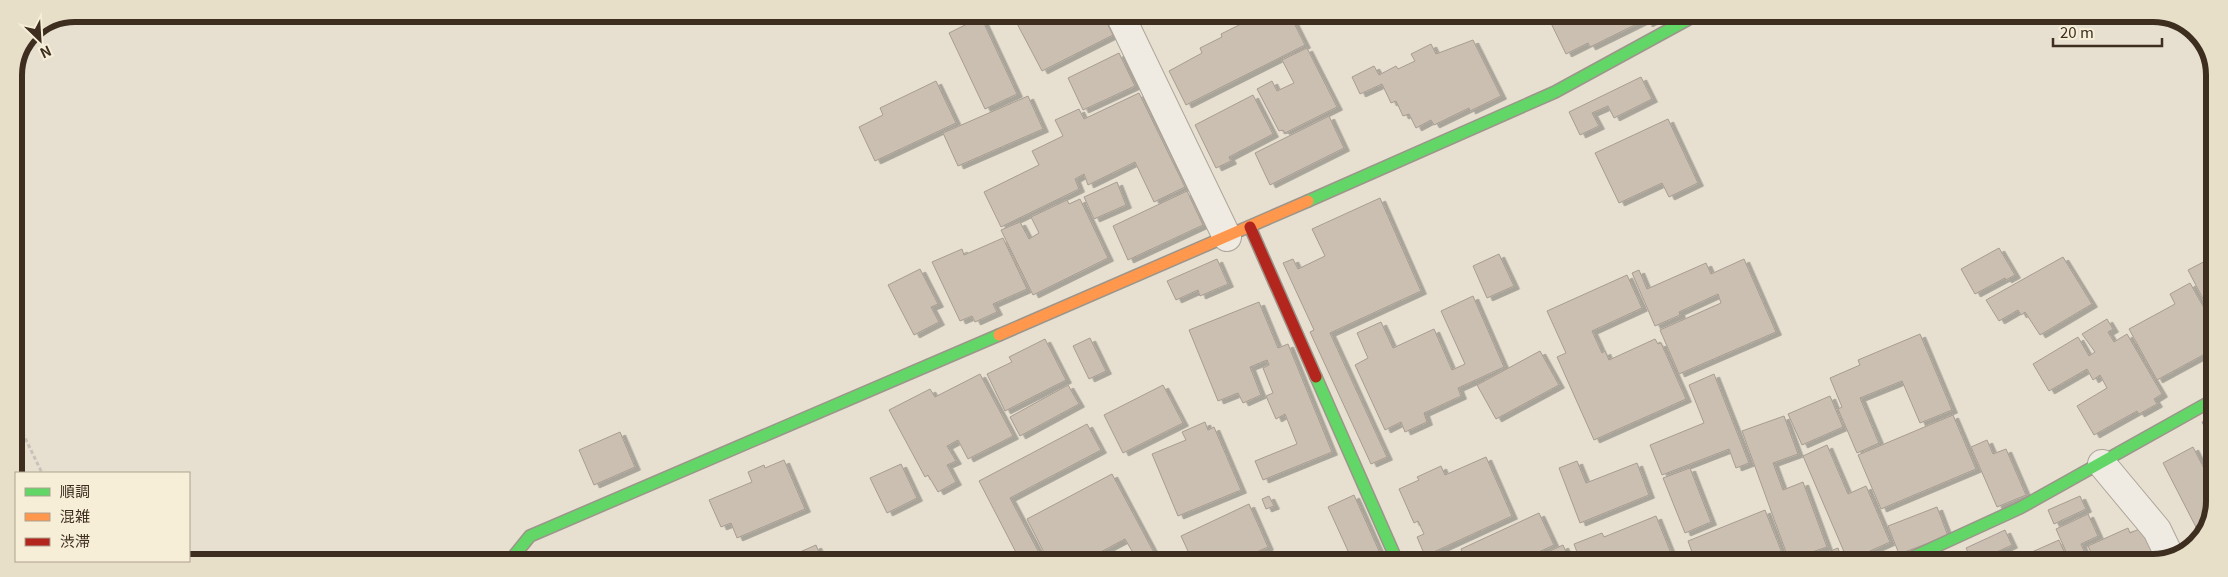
<svg xmlns="http://www.w3.org/2000/svg" width="2228" height="577" font-family="Georgia,'Noto Sans JP',serif">
	<defs>
		<filter id="shadow"><feDropShadow dx="5.5" dy="3" stdDeviation="0" flood-color="#0004"/></filter>
	</defs>
	<rect width="100%" height="100%" fill="#e7e0d1"/>
	<path fill="#cbbfb2" stroke="#a89c90" filter="url(#shadow)" d="M 1016,15 L 1103,15 L 1113,35 L 1042,71 L 1013,16 Z
		M 1259,15 L 1290,15 L 1305,45 L 1186,105 L 1169,71 L 1202,53 L 1200,48 L 1222,37 L 1221,34 Z
		M 1547,15 L 1664,15 L 1647,24 L 1645,20 L 1590,47 L 1588,43 L 1566,54 Z
		M 981,17 L 1017,94 L 985,109 L 949,33 Z
		M 1473,40 L 1501,96 L 1470,111 L 1469,108 L 1434,125 L 1431,120 L 1416,128 L 1409,114 L 1403,116 L 1396,101 L 1391,103 L 1382,84 L 1360,94 L 1352,77 L 1374,66 L 1379,75 L 1396,66 L 1398,69 L 1415,61 L 1411,54 L 1431,44 L 1436,54 Z
		M 1307,48 L 1337,107 L 1285,133 L 1283,130 L 1279,131 L 1257,89 L 1272,81 L 1277,91 L 1294,83 L 1282,60 Z
		M 1119,53 L 1135,86 L 1083,110 L 1068,78 Z
		M 1641,77 L 1652,99 L 1614,118 L 1608,106 L 1592,113 L 1599,126 L 1580,135 L 1569,112 Z
		M 936,81 L 956,123 L 875,161 L 859,127 L 883,115 L 880,108 Z
		M 1139,93 L 1185,187 L 1154,202 L 1135,162 L 1088,185 L 1084,174 L 1075,179 L 1079,189 L 1001,227 L 984,192 L 1039,165 L 1032,151 L 1063,136 L 1055,120 L 1079,109 L 1084,119 Z
		M 1253,95 L 1273,134 L 1229,157 L 1231,161 L 1216,168 L 1195,125 Z
		M 1028,96 L 1043,129 L 958,166 L 943,133 Z
		M 1329,116 L 1344,148 L 1270,185 L 1255,153 Z
		M 1668,119 L 1698,183 L 1669,197 L 1662,183 L 1619,203 L 1595,153 Z
		M 1117,182 L 1126,205 L 1094,219 L 1084,197 Z
		M 1187,191 L 1203,225 L 1128,260 L 1113,226 Z
		M 1380,198 L 1421,291 L 1330,333 L 1387,457 L 1371,464 L 1310,332 L 1314,330 L 1283,263 L 1293,259 L 1298,269 L 1325,256 L 1312,229 Z
		M 1080,199 L 1108,258 L 1033,295 L 1001,230 L 1020,222 L 1029,239 L 1039,233 L 1031,217 L 1067,200 L 1069,204 Z
		M 1003,238 L 1027,289 L 993,304 L 997,312 L 975,322 L 972,316 L 960,321 L 932,262 L 962,249 L 964,255 Z
		M 1999,248 L 2015,275 L 2006,280 L 2005,278 L 1975,294 L 1961,269 Z
		M 1499,254 L 1514,286 L 1487,298 L 1473,266 Z
		M 2063,257 L 2092,304 L 2040,335 L 2025,312 L 2021,315 L 2018,310 L 1999,321 L 1986,300 Z
		M 2213,257 L 2213,318 L 2188,270 Z
		M 1217,259 L 1228,284 L 1200,296 L 1198,290 L 1176,300 L 1167,281 Z
		M 1744,259 L 1776,332 L 1679,374 L 1660,330 L 1721,303 L 1718,294 L 1679,312 L 1680,315 L 1655,326 L 1632,273 L 1639,270 L 1647,289 L 1706,263 L 1711,274 Z
		M 920,269 L 938,304 L 931,307 L 939,322 L 914,335 L 888,285 Z
		M 1627,275 L 1642,308 L 1592,331 L 1602,353 L 1605,351 L 1609,360 L 1655,339 L 1658,344 L 1661,343 L 1686,399 L 1594,440 L 1557,357 L 1566,353 L 1547,311 Z
		M 2190,283 L 2213,324 L 2213,373 L 2203,355 L 2157,380 L 2129,329 L 2175,304 L 2170,294 Z
		M 1473,296 L 1504,367 L 1458,388 L 1461,396 L 1424,413 L 1427,422 L 1405,432 L 1401,422 L 1385,430 L 1355,365 L 1368,358 L 1357,333 L 1381,322 L 1393,348 L 1434,329 L 1452,370 L 1465,364 L 1441,311 Z
		M 1259,302 L 1278,348 L 1288,344 L 1332,452 L 1263,480 L 1255,461 L 1297,444 L 1285,414 L 1276,419 L 1266,396 L 1273,393 L 1263,368 L 1269,365 L 1267,360 L 1250,367 L 1261,395 L 1243,403 L 1238,393 L 1218,401 L 1189,330 Z
		M 2107,319 L 2113,329 L 2108,332 L 2114,342 L 2127,334 L 2162,394 L 2154,399 L 2157,404 L 2139,414 L 2137,411 L 2094,435 L 2077,406 L 2107,388 L 2100,375 L 2093,380 L 2087,369 L 2049,391 L 2033,364 L 2078,337 L 2089,356 L 2095,352 L 2082,334 Z
		M 1920,334 L 1952,410 L 1920,423 L 1902,381 L 1860,398 L 1879,443 L 1857,453 L 1838,409 L 1842,407 L 1830,378 L 1860,365 L 1858,360 Z
		M 1090,338 L 1106,371 L 1089,379 L 1073,346 Z
		M 1045,339 L 1066,380 L 1005,411 L 987,374 L 1012,362 L 1009,357 Z
		M 1540,351 L 1559,385 L 1496,419 L 1477,385 Z
		M 980,374 L 1013,436 L 968,459 L 958,440 L 947,446 L 956,461 L 947,465 L 956,482 L 938,492 L 928,475 L 925,477 L 889,410 L 930,389 L 935,397 Z
		M 1714,374 L 1749,463 L 1736,468 L 1729,449 L 1662,475 L 1650,445 L 1704,423 L 1689,385 Z
		M 1068,385 L 1079,404 L 1020,436 L 1010,417 Z
		M 1163,385 L 1183,423 L 1123,453 L 1104,415 Z
		M 1830,396 L 1843,427 L 1802,445 L 1788,414 Z
		M 1953,415 L 1976,469 L 1881,509 L 1858,455 Z
		M 1784,416 L 1798,454 L 1773,463 L 1783,490 L 1803,482 L 1827,547 L 1809,553 L 1810,558 L 1796,563 L 1790,563 L 1742,431 Z
		M 2213,417 L 2213,443 L 2202,422 Z
		M 1205,422 L 1208,430 L 1214,427 L 1241,490 L 1178,516 L 1152,454 L 1186,440 L 1182,432 Z
		M 1087,424 L 1101,450 L 1010,498 L 1044,562 L 1021,562 L 979,481 Z
		M 620,432 L 635,467 L 594,485 L 579,450 Z
		M 1987,440 L 1993,454 L 2006,449 L 2026,495 L 1997,507 L 1971,447 Z
		M 1827,445 L 1848,494 L 1866,486 L 1890,542 L 1848,561 L 1803,456 Z
		M 2193,447 L 2212,484 L 2212,517 L 2205,527 L 2198,531 L 2163,463 Z
		M 1486,457 L 1512,516 L 1425,556 L 1417,537 L 1424,534 L 1418,521 L 1414,523 L 1399,489 L 1419,480 L 1417,477 L 1441,466 L 1445,475 Z
		M 784,460 L 805,509 L 737,538 L 731,523 L 721,527 L 709,500 L 752,482 L 748,472 L 764,465 L 765,468 Z
		M 1577,461 L 1586,483 L 1637,463 L 1649,495 L 1580,523 L 1559,468 Z
		M 901,464 L 917,498 L 887,513 L 870,478 Z
		M 1690,468 L 1711,522 L 1685,533 L 1663,478 Z
		M 1112,474 L 1159,562 L 1127,562 L 1124,556 L 1132,551 L 1125,539 L 1097,554 L 1102,562 L 1049,562 L 1027,519 Z
		M 1354,495 L 1384,562 L 1353,562 L 1328,507 Z
		M 1269,496 L 1274,506 L 1266,509 L 1262,499 Z
		M 2080,496 L 2086,509 L 2054,524 L 2048,510 Z
		M 1249,504 L 1268,547 L 1234,562 L 1193,562 L 1181,536 Z
		M 1937,507 L 1948,536 L 1899,554 L 1888,526 Z
		M 1765,510 L 1786,563 L 1696,563 L 1688,541 Z
		M 1539,513 L 1554,545 L 1515,563 L 1447,563 L 1463,555 L 1461,549 Z
		M 2088,514 L 2098,536 L 2081,544 L 2089,563 L 2071,563 L 2056,529 Z
		M 1656,516 L 1675,563 L 1581,563 L 1574,544 L 1602,533 L 1604,537 Z
		M 2144,527 L 2160,561 L 2153,563 L 2096,563 L 2088,546 L 2128,528 L 2130,533 Z
		M 2005,530 L 2012,545 L 1973,563 L 1966,548 Z
		M 2059,540 L 2069,563 L 2007,563 Z
		M 816,545 L 823,562 L 777,562 Z
		M 1563,545 L 1571,563 L 1523,563 Z
		M 1838,548 L 1843,563 L 1823,563 L 1820,555 Z"/>
	<g fill="none" stroke-linecap="round" stroke-linejoin="round">
		<defs>
			<path id="street" d="M 1120,15 L 1227,237
				M 2102,464 L 2157,530 L 2170,557"/>
			<path id="fast" d="M 1308,201 L 1555,92 L 1696,15
				M 1316,377 L 1398,563
				M 509,562 L 530,536 L 999,335
				M 1900,563 L 2020,508 L 2213,400"/>
			<path id="slow" d="M 999,335 L 1308,201"/>
			<path id="jam" d="M 1250,227 L 1316,377"/>
		</defs>
		<use href="#street" stroke="#ada599" stroke-width="30"/>
		<use href="#fast" stroke="#9c958a" stroke-width="14"/>
		<use href="#slow" stroke="#9c958a" stroke-width="14"/>
		<use href="#jam" stroke="#9c958a" stroke-width="14"/>
		<path stroke="#c8c2b9" stroke-width="3" stroke-dasharray="4 2.5" stroke-linecap="butt" d="M 14,415 L 42,473"/>
		<use href="#street" stroke="#efebe3" stroke-width="28"/>
		<use href="#fast" stroke="#63d668" stroke-width="11"/>
		<use href="#slow" stroke="#ff974d" stroke-width="11"/>
		<use href="#jam" stroke="#b3261e" stroke-width="11"/>
	</g>
	<path d="M0 0H2228V577H0ZM75 22H2153A53 53 0 0 1 2206 75V501A53 53 0 0 1 2153 554H75A53 53 0 0 1 22 501V75A53 53 0 0 1 75 22Z" fill="#e8dfc9" fill-rule="evenodd"/>
	<path fill="none" stroke="#3d2e20" stroke-width="6" d="M75 22H2153A53 53 0 0 1 2206 75V501A53 53 0 0 1 2153 554H75A53 53 0 0 1 22 501V75A53 53 0 0 1 75 22Z"/>
	<rect x="15" y="472" width="175" height="90" fill="#f7eed8" stroke="#ada18e"/>
	<rect x="25" y="488" width="25" height="8" fill="#63d668" stroke="#ada18e"/>
	<text x="60" y="497" font-size="15" fill="#3d2e20">順調</text>
	<rect x="25" y="513" width="25" height="8" fill="#ff974d" stroke="#ada18e"/>
	<text x="60" y="522" font-size="15" fill="#3d2e20">混雑</text>
	<rect x="25" y="538" width="25" height="8" fill="#b3261e" stroke="#ada18e"/>
	<text x="60" y="547" font-size="15" fill="#3d2e20">渋滞</text>
	<g transform="translate(40 40) rotate(155)" stroke="#f7eed8" stroke-width="4" paint-order="stroke">
	<path d="M0-4L9 19L0 12L-9 19Z" fill="#3d2e20"/>
	<text y="-8" font-size="14" font-weight="bold" text-anchor="middle" fill="#3d2e20">N</text>
	</g>
	<path d="M2053 38v8h109v-8" fill="none" stroke="#3d2e20" stroke-width="2.5"/>
	<text x="2060" y="38" font-size="15" fill="#3d2e20" stroke="#f7eed8" stroke-width="4" paint-order="stroke">20 m</text>
</svg>
